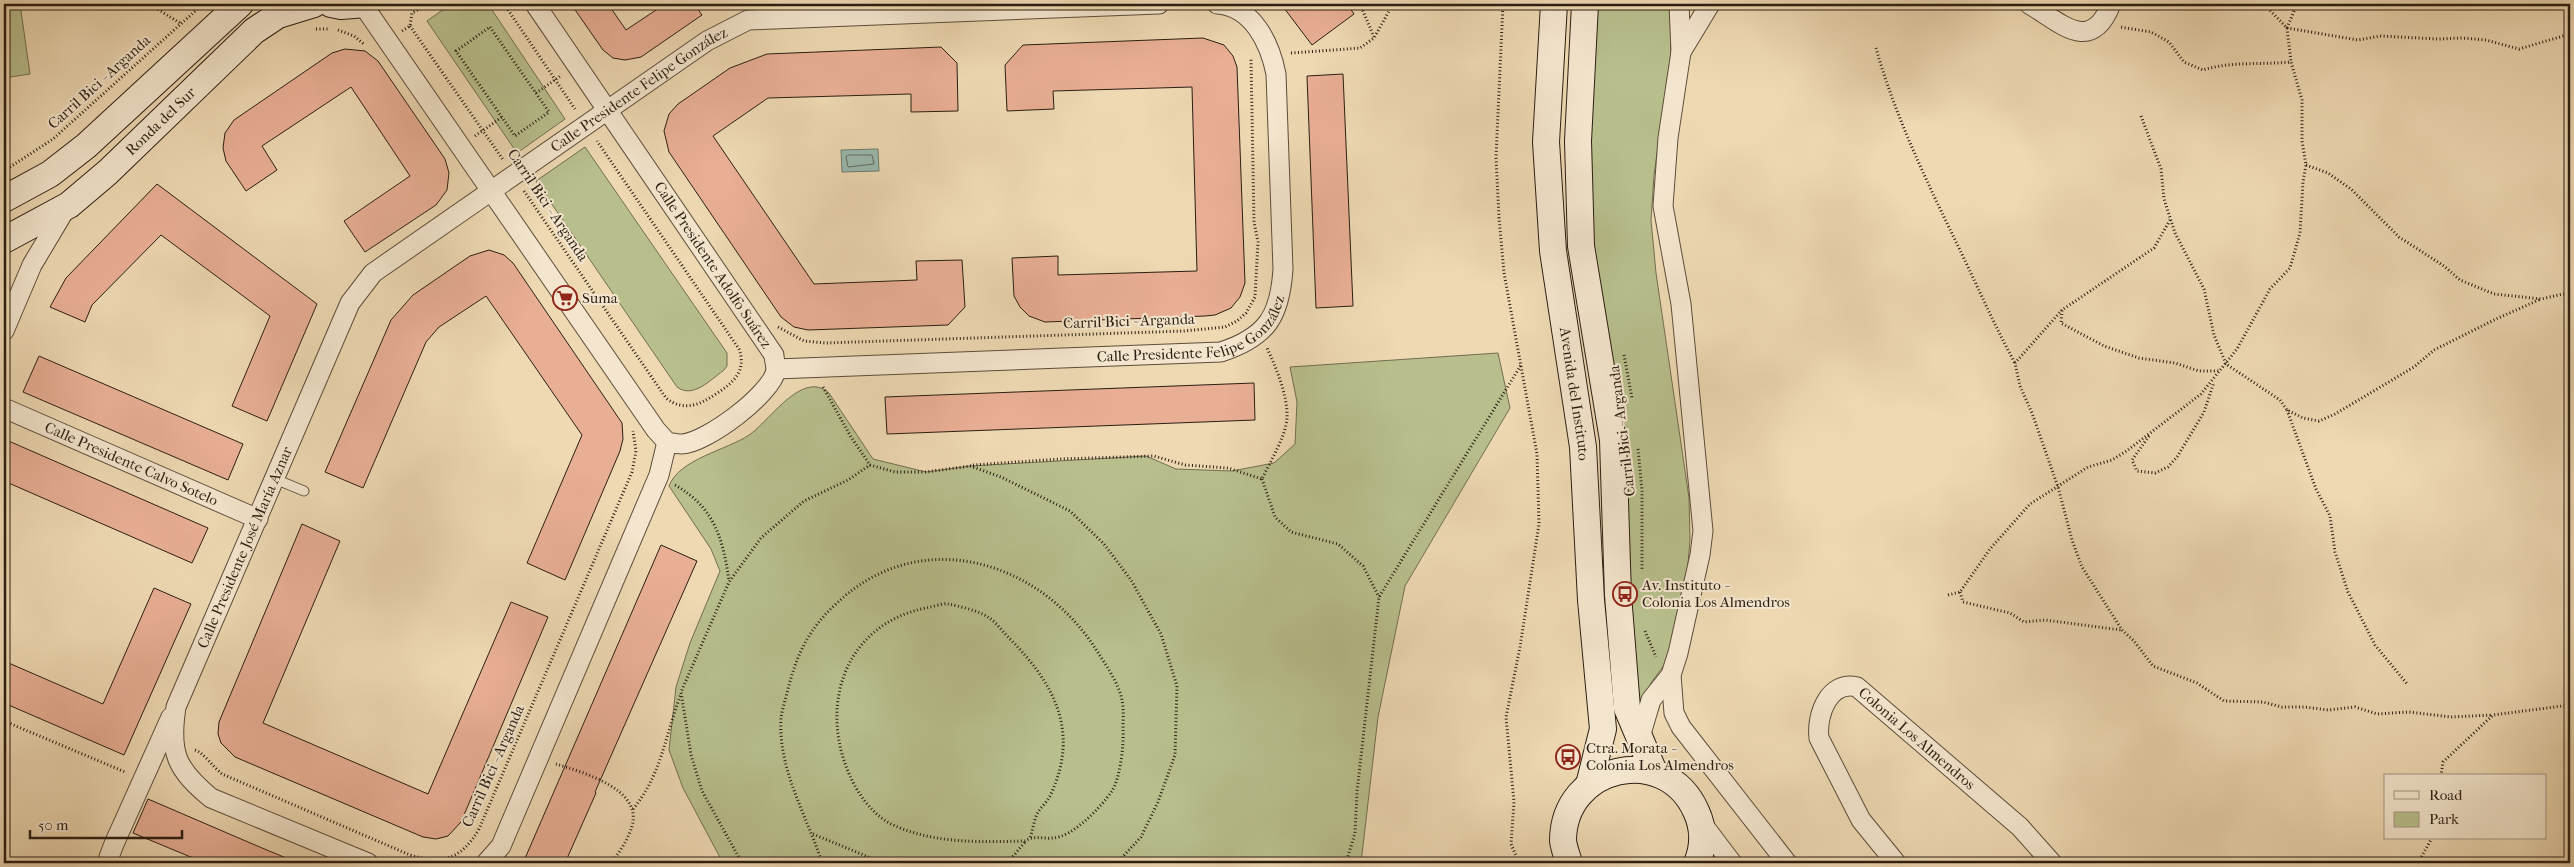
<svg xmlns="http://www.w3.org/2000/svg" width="2574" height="867" font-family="'IM FELL French Canon',serif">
	<rect width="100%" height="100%" fill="#eed9b3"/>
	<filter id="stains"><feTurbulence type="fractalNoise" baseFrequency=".004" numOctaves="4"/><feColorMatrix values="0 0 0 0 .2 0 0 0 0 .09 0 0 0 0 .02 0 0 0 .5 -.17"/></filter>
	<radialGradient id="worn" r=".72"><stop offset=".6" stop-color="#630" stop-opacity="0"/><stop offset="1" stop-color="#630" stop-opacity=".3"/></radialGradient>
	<path fill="#b8bf8d" stroke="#726e50" d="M 4,4 L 20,4 L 30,74 L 4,78 Z
		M 451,4 L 488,4 L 565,119 L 517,153 L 427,21 Z
		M 1595,4 L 1671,4 L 1671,52 L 1654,175 L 1651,220 L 1656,273 L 1689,498 L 1690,540 L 1687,576 L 1679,618 L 1665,664 L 1651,683 L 1640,711 L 1630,599 L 1626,452 L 1602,310 L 1587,190 Z
		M 585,147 L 727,353 L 727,366 L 723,371 C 710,380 693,399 677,387 L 536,181 Z
		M 1498,353 L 1510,408 L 1405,586 L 1378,717 L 1361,863 L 723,863 L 683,788 L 669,750 L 676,687 L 690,643 L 720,571 L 711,549 L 669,486 C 679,459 727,450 749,435 C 769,422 802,369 829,393 L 873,459 L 926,472 L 970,466 L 1146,456 L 1176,469 L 1232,471 L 1274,463 L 1295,444 L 1297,402 L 1290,367 Z"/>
	<path fill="#99baaf" stroke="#6d7c70" d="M 878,149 L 879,171 L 842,172 L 841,150 Z"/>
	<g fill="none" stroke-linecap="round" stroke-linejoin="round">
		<path stroke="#626c60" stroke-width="1" d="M 849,155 L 872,155 L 874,164 L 848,167 L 846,157 Z"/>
	</g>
	<path fill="#e9af95" stroke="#2b1e12" d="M 571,4 L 608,4 L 626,30 L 665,4 L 694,4 L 702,15 L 641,57 L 625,60 L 613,58 L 603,50 Z
		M 1281,4 L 1347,4 L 1354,14 L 1312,45 Z
		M 1203,38 L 1224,45 L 1233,56 L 1237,67 L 1245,283 L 1240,297 L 1231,308 L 1215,315 L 1205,316 L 1045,322 L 1029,316 L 1020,307 L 1014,296 L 1012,258 L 1058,256 L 1058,275 L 1197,271 L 1192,87 L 1053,91 L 1054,109 L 1007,111 L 1005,65 L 1023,45 Z
		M 941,47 L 957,63 L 958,111 L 911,112 L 911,94 L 768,98 L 713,136 L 814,284 L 917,280 L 916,261 L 962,260 L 965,307 L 948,325 L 808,330 L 794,327 L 781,317 L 669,152 L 664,131 L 669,114 L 678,104 L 730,68 L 767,54 Z
		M 345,49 L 365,51 L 378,61 L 445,159 L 449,173 L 447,190 L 436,205 L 365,252 L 344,221 L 410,176 L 351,87 L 262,146 L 277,170 L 246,191 L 226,161 L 223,148 L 225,133 L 234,120 L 332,53 Z
		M 1343,74 L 1353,306 L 1316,308 L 1307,76 Z
		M 157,184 L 317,304 L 267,421 L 232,406 L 270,316 L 161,235 L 92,305 L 85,322 L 50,307 L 66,278 Z
		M 489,250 L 504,255 L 513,263 L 622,423 L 623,439 L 620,451 L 565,580 L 527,563 L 582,435 L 486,296 L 439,327 L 426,342 L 363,488 L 325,472 L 391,320 L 413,295 L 470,256 Z
		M 39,356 L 243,444 L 228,480 L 23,392 Z
		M 1254,383 L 1255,420 L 887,434 L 885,397 Z
		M 4,439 L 208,528 L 192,563 L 4,481 Z
		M 302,524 L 340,541 L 263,723 L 428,794 L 511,602 L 548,617 L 461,822 L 448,836 L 436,839 L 423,837 L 235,757 L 221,743 L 218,734 L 219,722 Z
		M 661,545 L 697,561 L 595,792 L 596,793 L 565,863 L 523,863 Z
		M 154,588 L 191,604 L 124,755 L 4,703 L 4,661 L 103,704 Z
		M 148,799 L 255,845 L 298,863 L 205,863 L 133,833 Z"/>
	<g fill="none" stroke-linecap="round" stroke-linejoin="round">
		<defs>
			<path id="lane" d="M 275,479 L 304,491"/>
			<g id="street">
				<path d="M 2029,4 C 2061,23 2091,55 2111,4"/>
				<path d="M 363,5 L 656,430 L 667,442 C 672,443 678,444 682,444 C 706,443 772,394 776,370 C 776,365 774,359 774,355 L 535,4"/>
				<path d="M 1681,52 L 1710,4"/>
				<path d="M 4,331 L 32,265 L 66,208"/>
				<path id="s1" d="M 776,369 L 1221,352 C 1267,337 1280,316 1283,269 L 1276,74 C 1270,44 1253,6 1217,4"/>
				<path id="s2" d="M 4,408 L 258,519"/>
				<path d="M 1671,675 L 1674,713 L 1681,727 L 1787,863"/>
				<path d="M 1640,737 L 1651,700 L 1671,675 L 1678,653 L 1700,555 L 1703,531 L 1681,304 L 1663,206 L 1668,138 L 1681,52 L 1679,4"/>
				<path d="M 1701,822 L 1732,863"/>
				<path d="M 111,863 L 109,857 L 114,844 L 171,717"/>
				<path id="s3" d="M 368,863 L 211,798 C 176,769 169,753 176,707 L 350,303 L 373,273 L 707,41 L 748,20 L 1159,4"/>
				<path d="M 486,863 L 501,846 L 659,475 L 667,442"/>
				<path id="s4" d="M 1896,863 L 1861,820 L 1819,738 C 1816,715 1829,680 1857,687 L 2020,827 L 2052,863"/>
			</g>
			<g id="secondary">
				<path d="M 331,4 L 341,6 L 367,4"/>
				<path id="s5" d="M 1554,4 L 1546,142 L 1553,251 L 1583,447 L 1591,600 L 1603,729 L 1589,785"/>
				<path d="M 1585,4 L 1578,141 L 1581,246 L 1613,440 L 1618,595 L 1627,708 L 1654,772"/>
				<path d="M 4,199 L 50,174 L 86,146 L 240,4"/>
				<path id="s6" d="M 4,240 L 69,205 L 108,172 L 254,31 L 278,15 L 314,4"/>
				<path d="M 1569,863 C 1567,856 1564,848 1563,841 C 1563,765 1665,742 1696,811 C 1704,828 1704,846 1697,863"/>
			</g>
		</defs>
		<use href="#lane" stroke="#5c4d3a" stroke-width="11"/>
		<use href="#street" stroke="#5c4d3a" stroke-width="21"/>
		<use href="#secondary" stroke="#2b1e12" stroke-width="28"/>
		<path stroke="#2b1e12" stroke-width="3" stroke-dasharray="1 2.5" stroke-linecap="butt" d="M 149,4 L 180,23
			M 504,4 L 575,109
			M 1360,4 L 1374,37
			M 1503,4 L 1496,157 L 1499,218 L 1504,273 L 1537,454 L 1539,524 L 1520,647 L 1506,717 L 1514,802 L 1511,844 L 1519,863
			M 2241,4 L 2265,5 L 2287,28 L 2291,62
			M 410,26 L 504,161
			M 490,27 L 549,112 L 515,136 L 456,51 Z
			M 2287,28 L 2358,40 L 2380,36 L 2438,39 L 2462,38 L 2486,40 L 2519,49 L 2570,34
			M 2287,28 L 2297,4
			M 316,29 L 329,29
			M 338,30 L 354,36 L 365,45
			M 402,31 L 410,26 L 412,13 L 429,4
			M 1876,48 C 1895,116 1927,182 1958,246 C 1977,285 1994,325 2015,363
			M 1291,53 L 1360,48 L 1374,38 L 1393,4
			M 536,93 L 562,75
			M 2141,116 L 2161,169 L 2164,199 L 2175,233 L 2204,289 L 2214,335 L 2226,364 L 2280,400 L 2287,410 L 2303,418 L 2319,421 L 2335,414 L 2414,367 L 2434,350 L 2496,319 L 2541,299
			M 475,136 L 502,117
			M 2306,165 L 2328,173 L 2351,189 L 2399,237 L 2444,266 L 2460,280 L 2494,294 L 2541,299 L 2563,294 L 2570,294
			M 7,169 L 53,139 L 203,4
			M 524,191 L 666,398 C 684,412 699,405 716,394 C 733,383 747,371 739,349 L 597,141
			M 2170,220 L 2154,248 L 2062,310 L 2061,323 L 2104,346 L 2139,358 L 2175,363 L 2199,371 L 2220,371
			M 2062,310 L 2015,363 L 2020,386 L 2032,413 L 2058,487 L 2072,540 L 2082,567 L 2122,630 L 2134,641 L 2153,666 L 2197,683 L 2224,701 L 2263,702 L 2282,707 L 2305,707 L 2328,710 L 2355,707 L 2377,714 L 2409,712 L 2451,717 L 2493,715
			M 778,327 L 804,341 L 825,343 L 1184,331 L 1225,327 L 1237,321 L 1246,313 L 1255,297 L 1258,242 L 1254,222 L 1251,59
			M 1624,355 L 1632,398
			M 823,387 L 851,437 L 870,465 L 895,472 L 926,472 L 970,466 L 1001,477 L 1070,511 L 1104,544 L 1131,580 L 1161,634 L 1177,686 L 1175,755 L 1158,802 L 1141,837 L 1117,863
			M 2287,410 L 2316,489 L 2330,516 L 2335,552 L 2348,592 L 2375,645 L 2408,685
			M 2149,436 L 2132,460 L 2137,471 L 2155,473 L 2168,467 L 2177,457 L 2204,412 L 2214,382
			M 1638,449 L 1642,491 L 1642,570
			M 973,465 L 1060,459 L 1154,456 L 1185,465 L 1228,468 L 1262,479 C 1270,462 1286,436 1287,418 C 1288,396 1276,367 1267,348
			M 1262,479 L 1275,517 L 1291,532 L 1338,544 L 1363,566 L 1379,597
			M 675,485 C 714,507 723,538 729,581
			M 1960,592 L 1963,602 L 2010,613 L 2024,622 L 2045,620 L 2121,630
			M 1948,595 L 1960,592 L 1990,549 L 2030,504 L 2088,467 L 2112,460 L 2128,450 L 2201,394 L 2237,349 L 2270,289 L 2290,268 L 2300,233 L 2303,182 L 2306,165 L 2302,141 L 2302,100 L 2291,62 C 2261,65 2231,61 2203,70 L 2184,62 L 2169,42 L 2151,32 L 2120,27
			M 1645,631 L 1656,657
			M 4,721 L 125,772
			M 195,750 C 204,753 213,767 222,774 L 410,855 C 442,865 462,859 479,829 L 632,472 L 636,451 L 633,431
			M 556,764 C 582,772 643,789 632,826 C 629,838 619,853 611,863
			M 2441,776 L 2443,762 L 2493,715 L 2570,705
			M 633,809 C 662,774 665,735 681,694
			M 813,834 L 883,863
			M 742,863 L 702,791 L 691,755 L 681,692 L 729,582 L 761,538 L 804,501 L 848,480 L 870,465
			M 822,863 C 807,815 778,771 781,718 C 782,710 785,701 787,693 C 796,656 808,629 837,603 C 920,524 1040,560 1097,651 C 1106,665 1119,684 1122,700 C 1124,709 1123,720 1123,730 C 1124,746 1120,778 1112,791 C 1101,807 1073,837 1053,838 C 1043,839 1034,835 1025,841 C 980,842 933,844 891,824 C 872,814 858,794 850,776 C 818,705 845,624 926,608 C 933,607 942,603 948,604 C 959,606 979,611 988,617 C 996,622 1003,632 1009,638 C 1054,683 1080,731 1051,794 C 1048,801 1042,806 1038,812 C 1034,819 1033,830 1030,838
			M 1001,863 L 1009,861 L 1025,842
			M 1346,863 L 1355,833 L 1357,792 L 1379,597 L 1521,365
			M 2418,863 L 2432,838"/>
		<use href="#lane" stroke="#f4e6ce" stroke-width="9"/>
		<use href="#street" stroke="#f4e6ce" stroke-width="19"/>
		<use href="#secondary" stroke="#f4e6ce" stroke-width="26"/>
	</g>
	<defs>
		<symbol id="supermarket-ring" viewBox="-11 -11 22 22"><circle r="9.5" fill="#f4e6ce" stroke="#8f2418" stroke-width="1.5"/><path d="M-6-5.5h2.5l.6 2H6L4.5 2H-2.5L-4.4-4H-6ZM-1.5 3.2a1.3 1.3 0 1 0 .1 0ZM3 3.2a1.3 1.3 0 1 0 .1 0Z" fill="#8f2418"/></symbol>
		<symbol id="bus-ring" viewBox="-11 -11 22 22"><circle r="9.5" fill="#f4e6ce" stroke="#8f2418" stroke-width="1.5"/><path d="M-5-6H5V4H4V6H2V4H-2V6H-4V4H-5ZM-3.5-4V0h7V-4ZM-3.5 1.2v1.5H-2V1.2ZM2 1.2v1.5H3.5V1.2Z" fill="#8f2418"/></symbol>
	</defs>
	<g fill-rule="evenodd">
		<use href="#supermarket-ring" x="551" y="284" width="28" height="28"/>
		<use href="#bus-ring" x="1611" y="580" width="28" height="28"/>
		<use href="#bus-ring" x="1554" y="743" width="28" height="28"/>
	</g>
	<g text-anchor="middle" stroke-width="4" stroke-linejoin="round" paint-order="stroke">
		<g font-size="15" fill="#2b1e12" stroke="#f4e6ce">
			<text transform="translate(99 82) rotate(-42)" y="5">Carril Bici - Arganda</text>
			<text dy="5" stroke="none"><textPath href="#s3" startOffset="1075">Calle Presidente Felipe González</textPath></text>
			<text dy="5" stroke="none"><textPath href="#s6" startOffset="198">Ronda del Sur</textPath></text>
			<text transform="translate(548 205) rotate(56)" y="5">Carril Bici - Arganda</text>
			<text transform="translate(713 265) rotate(56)" y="5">Calle Presidente Adolfo Suárez</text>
			<text transform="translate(1129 321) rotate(-2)" y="5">Carril Bici - Arganda</text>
			<text dy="5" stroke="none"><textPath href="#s1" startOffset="426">Calle Presidente Felipe González</textPath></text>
			<text dy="5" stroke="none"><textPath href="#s5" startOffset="392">Avenida del Instituto</textPath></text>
			<text transform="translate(1622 431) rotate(-97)" y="5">Carril Bici - Arganda</text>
			<text dy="5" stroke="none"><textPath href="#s2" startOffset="139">Calle Presidente Calvo Sotelo</textPath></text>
			<text dy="5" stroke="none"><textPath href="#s3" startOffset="448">Calle Presidente José María Aznar</textPath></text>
			<text dy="5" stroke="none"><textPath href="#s4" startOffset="301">Colonia Los Almendros</textPath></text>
			<text transform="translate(493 766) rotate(-66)" y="5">Carril Bici - Arganda</text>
		</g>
		<g font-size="15" fill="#2b1e12" stroke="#f4e6ce" text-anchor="start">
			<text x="582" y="303">Suma</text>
			<text x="1642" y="590">Av. Instituto -<tspan x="1642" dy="17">Colonia Los Almendros</tspan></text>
			<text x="1586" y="753">Ctra. Morata -<tspan x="1586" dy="17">Colonia Los Almendros</tspan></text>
		</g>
	</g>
	<rect width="2574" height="867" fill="none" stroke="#eed9b3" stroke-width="20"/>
	<rect x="5" y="5" width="2564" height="857" fill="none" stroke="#2b1e12" stroke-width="2.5"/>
	<rect x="10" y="10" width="2554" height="847" fill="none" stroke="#2b1e12"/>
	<rect x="2384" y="774" width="162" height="65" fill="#f4e6ce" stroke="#a49683"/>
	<rect x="2394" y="791" width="25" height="8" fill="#f4e6ce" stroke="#a49683"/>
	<text x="2429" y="800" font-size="15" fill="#2b1e12">Road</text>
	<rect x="2394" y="812" width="25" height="15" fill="#b8bf8d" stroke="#a49683"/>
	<text x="2429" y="824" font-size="15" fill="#2b1e12">Park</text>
	<path d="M30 830v8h152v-8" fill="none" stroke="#2b1e12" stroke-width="2.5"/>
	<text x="38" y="830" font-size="15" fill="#2b1e12" stroke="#f4e6ce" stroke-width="4" paint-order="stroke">50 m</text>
	<rect width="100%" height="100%" filter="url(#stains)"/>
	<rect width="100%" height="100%" fill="url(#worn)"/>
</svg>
